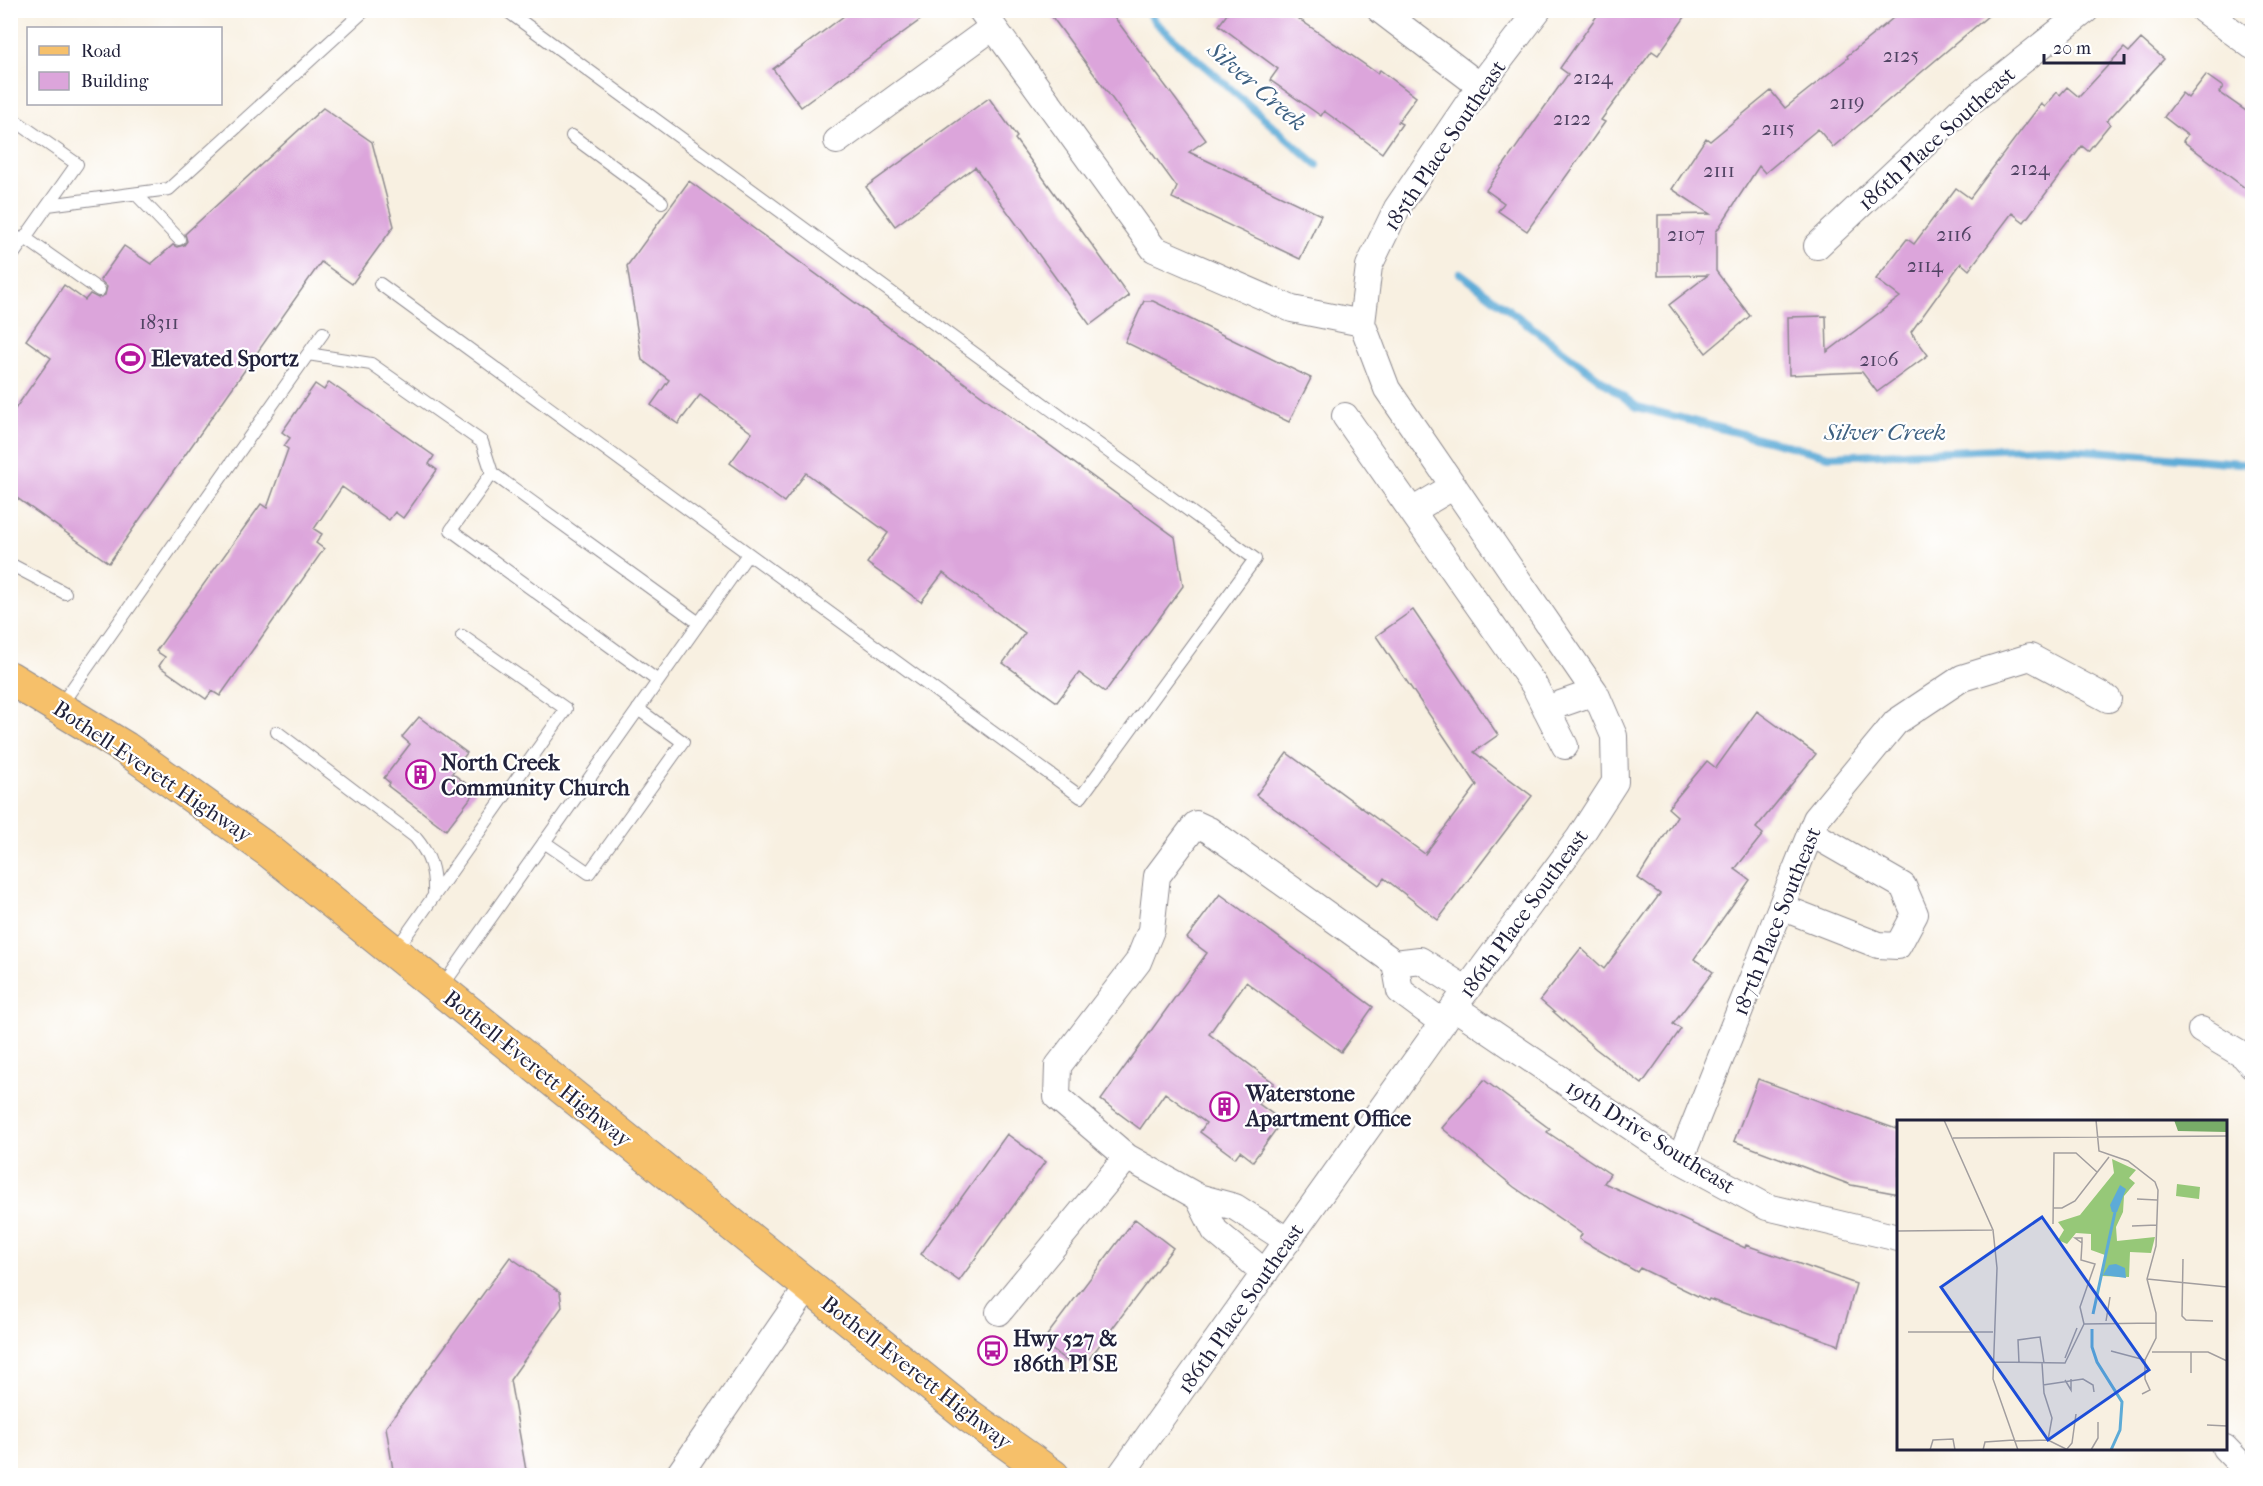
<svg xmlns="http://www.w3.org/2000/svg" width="2263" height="1486" font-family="'IM FELL French Canon',serif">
	<rect width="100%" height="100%" fill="#fff"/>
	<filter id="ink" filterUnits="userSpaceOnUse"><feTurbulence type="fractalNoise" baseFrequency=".0167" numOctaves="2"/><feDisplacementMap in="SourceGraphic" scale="12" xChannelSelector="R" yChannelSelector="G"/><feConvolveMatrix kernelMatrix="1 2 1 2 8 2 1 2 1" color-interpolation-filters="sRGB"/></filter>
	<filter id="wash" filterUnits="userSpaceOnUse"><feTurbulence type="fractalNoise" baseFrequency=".008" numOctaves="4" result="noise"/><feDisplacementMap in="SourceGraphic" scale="24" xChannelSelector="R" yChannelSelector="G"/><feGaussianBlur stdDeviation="1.35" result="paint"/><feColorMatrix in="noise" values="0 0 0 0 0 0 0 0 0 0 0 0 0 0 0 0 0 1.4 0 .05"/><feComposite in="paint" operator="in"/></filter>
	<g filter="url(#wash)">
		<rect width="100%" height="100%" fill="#f8f0e1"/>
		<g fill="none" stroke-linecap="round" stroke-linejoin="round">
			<path stroke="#5dabd7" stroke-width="8" d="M 1147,10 L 1156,23 L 1317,165
				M 1460,273 L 1637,407 L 1829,456 L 2047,447 L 2252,464"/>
		</g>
		<g id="blocks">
			<path fill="#dca5db" d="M 852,10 L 934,10 L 801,107 L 773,69 Z
				M 1047,10 L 1109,10 L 1206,140 L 1189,152 L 1321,215 L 1300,259 L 1172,198 L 1177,187 Z
				M 1230,10 L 1286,10 L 1377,73 L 1380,70 L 1416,97 L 1398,122 L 1402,124 L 1382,153 L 1324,111 L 1321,116 L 1270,80 L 1278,69 L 1219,25 Z
				M 1601,10 L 1690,10 L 1658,55 L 1652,51 L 1601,120 L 1605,122 L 1527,231 L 1498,211 L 1504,203 L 1486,190 L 1568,74 L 1560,68 Z
				M 1903,10 L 1995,10 L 1833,147 L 1818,129 L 1765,173 L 1759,166 L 1716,232 L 1716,271 L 1750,316 L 1706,353 L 1669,305 L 1708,275 L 1658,276 L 1658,215 L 1710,214 L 1672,189 L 1706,138 L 1710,141 L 1771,91 L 1785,108 L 1848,58 L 1847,56 Z
				M 2141,39 L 2164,59 L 2107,121 L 2110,124 L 2088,151 L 2082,146 L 2024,222 L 2012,213 L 1969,270 L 1961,263 L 1911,332 L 1928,355 L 1877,392 L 1862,372 L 1789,375 L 1788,317 L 1826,316 L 1827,352 L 1900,297 L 1876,279 L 1907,239 L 1914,244 L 1956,188 L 1970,198 L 2041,104 L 2045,107 L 2057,92 L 2060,95 L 2067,87 L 2079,97 L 2124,48 L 2129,52 Z
				M 2206,75 L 2223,87 L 2219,92 L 2253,116 L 2253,194 L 2183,141 L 2187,135 L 2164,117 L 2182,93 L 2188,98 Z
				M 989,98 L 1017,137 L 1015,139 L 1129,296 L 1090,325 L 975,167 L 895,226 L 866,187 Z
				M 323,108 L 372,142 L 394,226 L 352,284 L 321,262 L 109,563 L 10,493 L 10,416 L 51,358 L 26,340 L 64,285 L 85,300 L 90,294 L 98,298 L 105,295 L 107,287 L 100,280 L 124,246 L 151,264 L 173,245 L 177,247 L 184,245 L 187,241 L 185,234 Z
				M 689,181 L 1175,537 L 1183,586 L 1105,692 L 1079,673 L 1057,702 L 1003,663 L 1025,633 L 943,573 L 921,602 L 867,563 L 888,533 L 806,473 L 784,502 L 730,463 L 752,433 L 700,395 L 678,424 L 651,405 L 669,380 L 642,360 L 627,266 Z
				M 1144,301 L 1153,301 L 1311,378 L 1289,422 L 1125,342 Z
				M 329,382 L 434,456 L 429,464 L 437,470 L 403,518 L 395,512 L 389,520 L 342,487 L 314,529 L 322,534 L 316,543 L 324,549 L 220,696 L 212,691 L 206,699 L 159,666 L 165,657 L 156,651 L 261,504 L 267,508 L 288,449 L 284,446 L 290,438 L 282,432 L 315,384 L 324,390 Z
				M 1413,610 L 1498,735 L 1474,752 L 1532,796 L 1438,920 L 1384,878 L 1379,885 L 1256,795 L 1287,753 L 1425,854 L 1477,785 L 1376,636 Z
				M 1757,711 L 1816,754 L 1756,828 L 1763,834 L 1735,869 L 1750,880 L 1694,959 L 1713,972 L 1673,1024 L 1681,1029 L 1642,1084 L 1596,1049 L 1540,1000 L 1581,948 L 1604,969 L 1660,894 L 1638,878 L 1677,816 L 1668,808 L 1707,761 L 1716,768 Z
				M 419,717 L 467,753 L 452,773 L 476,791 L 446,830 L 388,786 L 390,783 L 384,778 L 410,744 L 402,737 Z
				M 1220,894 L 1373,1007 L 1341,1052 L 1246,982 L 1209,1034 L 1274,1083 L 1259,1104 L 1282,1121 L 1253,1161 L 1240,1151 L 1235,1158 L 1200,1132 L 1206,1123 L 1165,1093 L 1140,1129 L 1101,1100 L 1207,953 L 1187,938 Z
				M 1758,1079 L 1899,1130 L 1899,1194 L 1851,1185 L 1734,1141 Z
				M 1484,1080 L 1550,1129 L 1547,1132 L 1610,1174 L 1604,1183 L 1745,1248 L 1746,1245 L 1856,1284 L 1839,1345 L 1709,1299 L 1708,1301 L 1640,1268 L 1637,1272 L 1579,1239 L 1582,1234 L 1514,1187 L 1442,1128 Z
				M 1007,1134 L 1045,1162 L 959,1281 L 921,1254 Z
				M 1135,1219 L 1173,1248 L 1080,1371 L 1042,1342 Z
				M 510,1257 L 560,1292 L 562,1307 L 510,1380 L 527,1476 L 394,1476 L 386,1427 Z"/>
		</g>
	</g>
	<g filter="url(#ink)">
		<use href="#blocks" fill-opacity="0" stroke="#8d898e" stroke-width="1.5"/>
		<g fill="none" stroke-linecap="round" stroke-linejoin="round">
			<defs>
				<path id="service" d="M 10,117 L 77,164 L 48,205
					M 572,136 L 662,202
					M 136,194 L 179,239
					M 10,233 L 23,241
					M 25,238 L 99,290
					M 10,259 L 48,205 L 169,189 L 365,10
					M 380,284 L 1081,797 L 1255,559 L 506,10
					M 308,354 L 323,333
					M 10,564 L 65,593
					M 658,681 L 451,530 L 492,473 L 699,623
					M 60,706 L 308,354 L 371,364 L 482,442 L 492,473
					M 277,732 L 415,837 C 431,856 435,872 434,896
					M 544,842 L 589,873 L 683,742 L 638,709
					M 395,951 L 566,709 L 462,636
					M 441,988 L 748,554"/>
				<path id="minor" d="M 981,10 L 1154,249 L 1292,309 L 1362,323
					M 1380,10 L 1480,86
					M 2203,10 L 2252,46
					M 837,141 L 993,27
					M 1817,246 L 1964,107 L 2086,10
					M 1345,416 L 1534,685 L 1565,746
					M 1412,511 L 1454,486
					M 1546,709 L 1595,692
					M 1781,907 L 1878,945 L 1898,946 L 1915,914 L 1903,886 L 1811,833
					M 1395,963 L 1400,991 L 1443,1023
					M 1454,1007 L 1680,1160 L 1767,1207 L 1898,1238
					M 2201,1030 L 2243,1055 L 2252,1065
					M 1680,1160 L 1816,819 L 1896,722 L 1962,678 L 2030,657 L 2108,699
					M 1198,1197 L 1215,1231 L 1265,1273
					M 1288,1241 L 1235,1207 L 1198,1197 L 1127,1157 L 1057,1097 L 1058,1066 L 1138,962 L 1151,930 L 1157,876 L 1196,824 L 1209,830 L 1395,963 L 1420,960 L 1467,990
					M 999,1312 L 1127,1157
					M 2225,1448 L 2252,1476
					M 678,1476 L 808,1287
					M 1120,1476 L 1454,1007 L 1579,838 L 1615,782 L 1614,736 L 1595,692 L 1387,389 L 1362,323 L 1369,266 L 1397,208 L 1480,86 L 1538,10"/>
				<path id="primary" d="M 10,678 L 125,748 L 269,851 L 968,1415 L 1053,1476"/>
			</defs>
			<use href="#service" stroke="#8d898e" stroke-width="14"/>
			<use href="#minor" stroke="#8d898e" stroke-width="28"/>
			<use href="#primary" stroke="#8d898e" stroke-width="35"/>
			<use href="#service" stroke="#fff" stroke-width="12"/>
			<use href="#minor" stroke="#fff" stroke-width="26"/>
			<use href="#primary" stroke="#f6c06b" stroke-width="33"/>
		</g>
	</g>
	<defs>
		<symbol id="stadium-ring" viewBox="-11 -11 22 22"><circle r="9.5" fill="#fff" stroke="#b5179e" stroke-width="1.5"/><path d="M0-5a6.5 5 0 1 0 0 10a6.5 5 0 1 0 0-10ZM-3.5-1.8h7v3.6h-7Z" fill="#b5179e"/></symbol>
		<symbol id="building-ring" viewBox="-11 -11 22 22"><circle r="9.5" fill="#fff" stroke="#b5179e" stroke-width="1.5"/><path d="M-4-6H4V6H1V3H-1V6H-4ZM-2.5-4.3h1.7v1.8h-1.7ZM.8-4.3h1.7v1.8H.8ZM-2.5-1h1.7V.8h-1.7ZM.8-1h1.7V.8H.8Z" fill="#b5179e"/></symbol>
		<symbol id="bus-ring" viewBox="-11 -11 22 22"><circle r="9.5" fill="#fff" stroke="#b5179e" stroke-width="1.5"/><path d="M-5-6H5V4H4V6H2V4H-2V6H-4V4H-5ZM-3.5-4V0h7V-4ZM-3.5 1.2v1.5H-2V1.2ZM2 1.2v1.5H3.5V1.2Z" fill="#b5179e"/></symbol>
	</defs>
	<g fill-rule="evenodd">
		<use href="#stadium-ring" x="114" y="342" width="33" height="33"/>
		<use href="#building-ring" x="404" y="758" width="33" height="33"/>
		<use href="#building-ring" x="1208" y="1090" width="33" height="33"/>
		<use href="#bus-ring" x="976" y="1334" width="33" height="33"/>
	</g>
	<g text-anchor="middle" stroke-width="4.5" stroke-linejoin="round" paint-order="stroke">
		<g font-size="20" fill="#504363">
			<text x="1901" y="62">2125</text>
			<text x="1593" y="84">2124</text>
			<text x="1847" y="109">2119</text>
			<text x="1572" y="125">2122</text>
			<text x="1778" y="135">2115</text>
			<text x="2030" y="175">2124</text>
			<text x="1719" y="177">2111</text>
			<text x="1686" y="241">2107</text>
			<text x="1954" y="241">2116</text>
			<text x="1925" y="272">2114</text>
			<text x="159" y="329">18311</text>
			<text x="1879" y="366">2106</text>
		</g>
		<g font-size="22" fill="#22223b" stroke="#fff">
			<text transform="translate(1936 138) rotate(-42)" y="8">186th Place Southeast</text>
			<text transform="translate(1444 145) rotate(-56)" y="8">185th Place Southeast</text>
			<text transform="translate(153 771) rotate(34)" y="8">Bothell-Everett Highway</text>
			<text transform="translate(1523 913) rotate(-54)" y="8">186th Place Southeast</text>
			<text transform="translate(1776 921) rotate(-68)" y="8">187th Place Southeast</text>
			<text transform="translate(538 1068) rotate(39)" y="8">Bothell-Everett Highway</text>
			<text transform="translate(1651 1136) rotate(32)" y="8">19th Drive Southeast</text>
			<text transform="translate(1240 1308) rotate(-55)" y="8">186th Place Southeast</text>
			<text transform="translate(917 1372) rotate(38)" y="8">Bothell-Everett Highway</text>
		</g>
		<g font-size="22" font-weight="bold" fill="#22223b" stroke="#fff" text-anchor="start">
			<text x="151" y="366">Elevated Sportz</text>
			<text x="441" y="770">North Creek<tspan x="441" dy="25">Community Church</tspan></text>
			<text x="1246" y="1101">Waterstone<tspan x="1246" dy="25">Apartment Office</tspan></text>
			<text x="1013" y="1346">Hwy 527 &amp;<tspan x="1013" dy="25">186th Pl SE</tspan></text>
		</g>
		<g font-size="24" font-style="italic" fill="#3d6081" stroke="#fff">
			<text transform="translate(1257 86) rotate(41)" y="8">Silver Creek</text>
			<text x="1885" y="440">Silver Creek</text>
		</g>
	</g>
	<g transform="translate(1897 1120)">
		<rect width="330" height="330" fill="#f8f0e1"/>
		<path d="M 215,39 L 239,50 L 232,58 L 238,63 L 227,76 L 226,92 L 219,107 L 220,121 L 258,117 L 254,133 L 233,132 L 232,157 L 205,156 L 208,135 L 194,130 L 194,114 L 179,113 L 170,124 L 161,120 L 167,110 L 161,102 L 183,95 L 217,53 ZM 280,64 L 303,67 L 302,79 L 279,76 Z" fill="#96c878"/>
		<path d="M 277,0 L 330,0 L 330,12 L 281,11 Z" fill="#78ac68"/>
		<path d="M 223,65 L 229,69 L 220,92 L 215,92 L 213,85 ZM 219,144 L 228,148 L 229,158 L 206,155 L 212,145 Z" fill="#5dabd7"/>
		<path fill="none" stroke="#5dabd7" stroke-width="3" d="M 196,194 L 218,92M 195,209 L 195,227 L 200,242 L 225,282 L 223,310 L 214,330"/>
		<path fill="none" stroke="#a29e9f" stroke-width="1.5" d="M 47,0 L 96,110 L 100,148 L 96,259 L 121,330M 199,0 L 202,31 L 231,41 L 258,62 L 261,70 L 259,126 L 250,159 L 259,193 L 259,218 L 248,240 L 248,259 L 253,270 L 245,274M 56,18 L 330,16M 240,79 L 260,80M 156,88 L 165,88 L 178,81 L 212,37M 156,104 L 157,33 L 179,33 L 200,52M 235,106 L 260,105M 0,111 L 95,110M 185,123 L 178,118 L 185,118 L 185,123 L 184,140 L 198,144 L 183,187 L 187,204M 286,139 L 285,196 L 289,200 L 316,201M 250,159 L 330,167M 209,201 L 213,177M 187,204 L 259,203M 11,212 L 96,212M 214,231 L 248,240M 255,232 L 311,232 L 330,241M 168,238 L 180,208M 96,242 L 168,243 L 187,204M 122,243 L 121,220 L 143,217 L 147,243M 145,243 L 147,273 L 155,298 L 151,320M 294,253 L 294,232M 168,260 L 174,270 L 174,259M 146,265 L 186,259 L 196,265 L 197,272M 310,305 L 330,306M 117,321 L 151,320 L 171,330M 170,329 L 175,323 L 179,294M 33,330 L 36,320 L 56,319 L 58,330M 86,330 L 88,322 L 117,320M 194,330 L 201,318 L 201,302"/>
		<path fill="#1d4ed8" fill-opacity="0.15" stroke="#1d4ed8" stroke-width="3" d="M 145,97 L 252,250 L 151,320 L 44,167 Z"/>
		<rect width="330" height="330" fill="none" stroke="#22223b" stroke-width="3"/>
	</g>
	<rect width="2263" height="1486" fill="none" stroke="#fff" stroke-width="36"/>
	<rect x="27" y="27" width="195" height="78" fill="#ffffff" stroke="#a7a7b1" stroke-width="1.5"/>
	<rect x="39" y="46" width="30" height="9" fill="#f6c06b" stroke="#a7a7b1" stroke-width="1.5"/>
	<text x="81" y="57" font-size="18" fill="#22223b">Road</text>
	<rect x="39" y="72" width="30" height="18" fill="#dca5db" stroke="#a7a7b1" stroke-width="1.5"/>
	<text x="81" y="87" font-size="18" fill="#22223b">Building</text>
	<path d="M2044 54v9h80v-9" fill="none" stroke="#22223b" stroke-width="3"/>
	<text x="2053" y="54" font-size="18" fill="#22223b" stroke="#ffffff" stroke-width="4.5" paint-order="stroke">20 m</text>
</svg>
